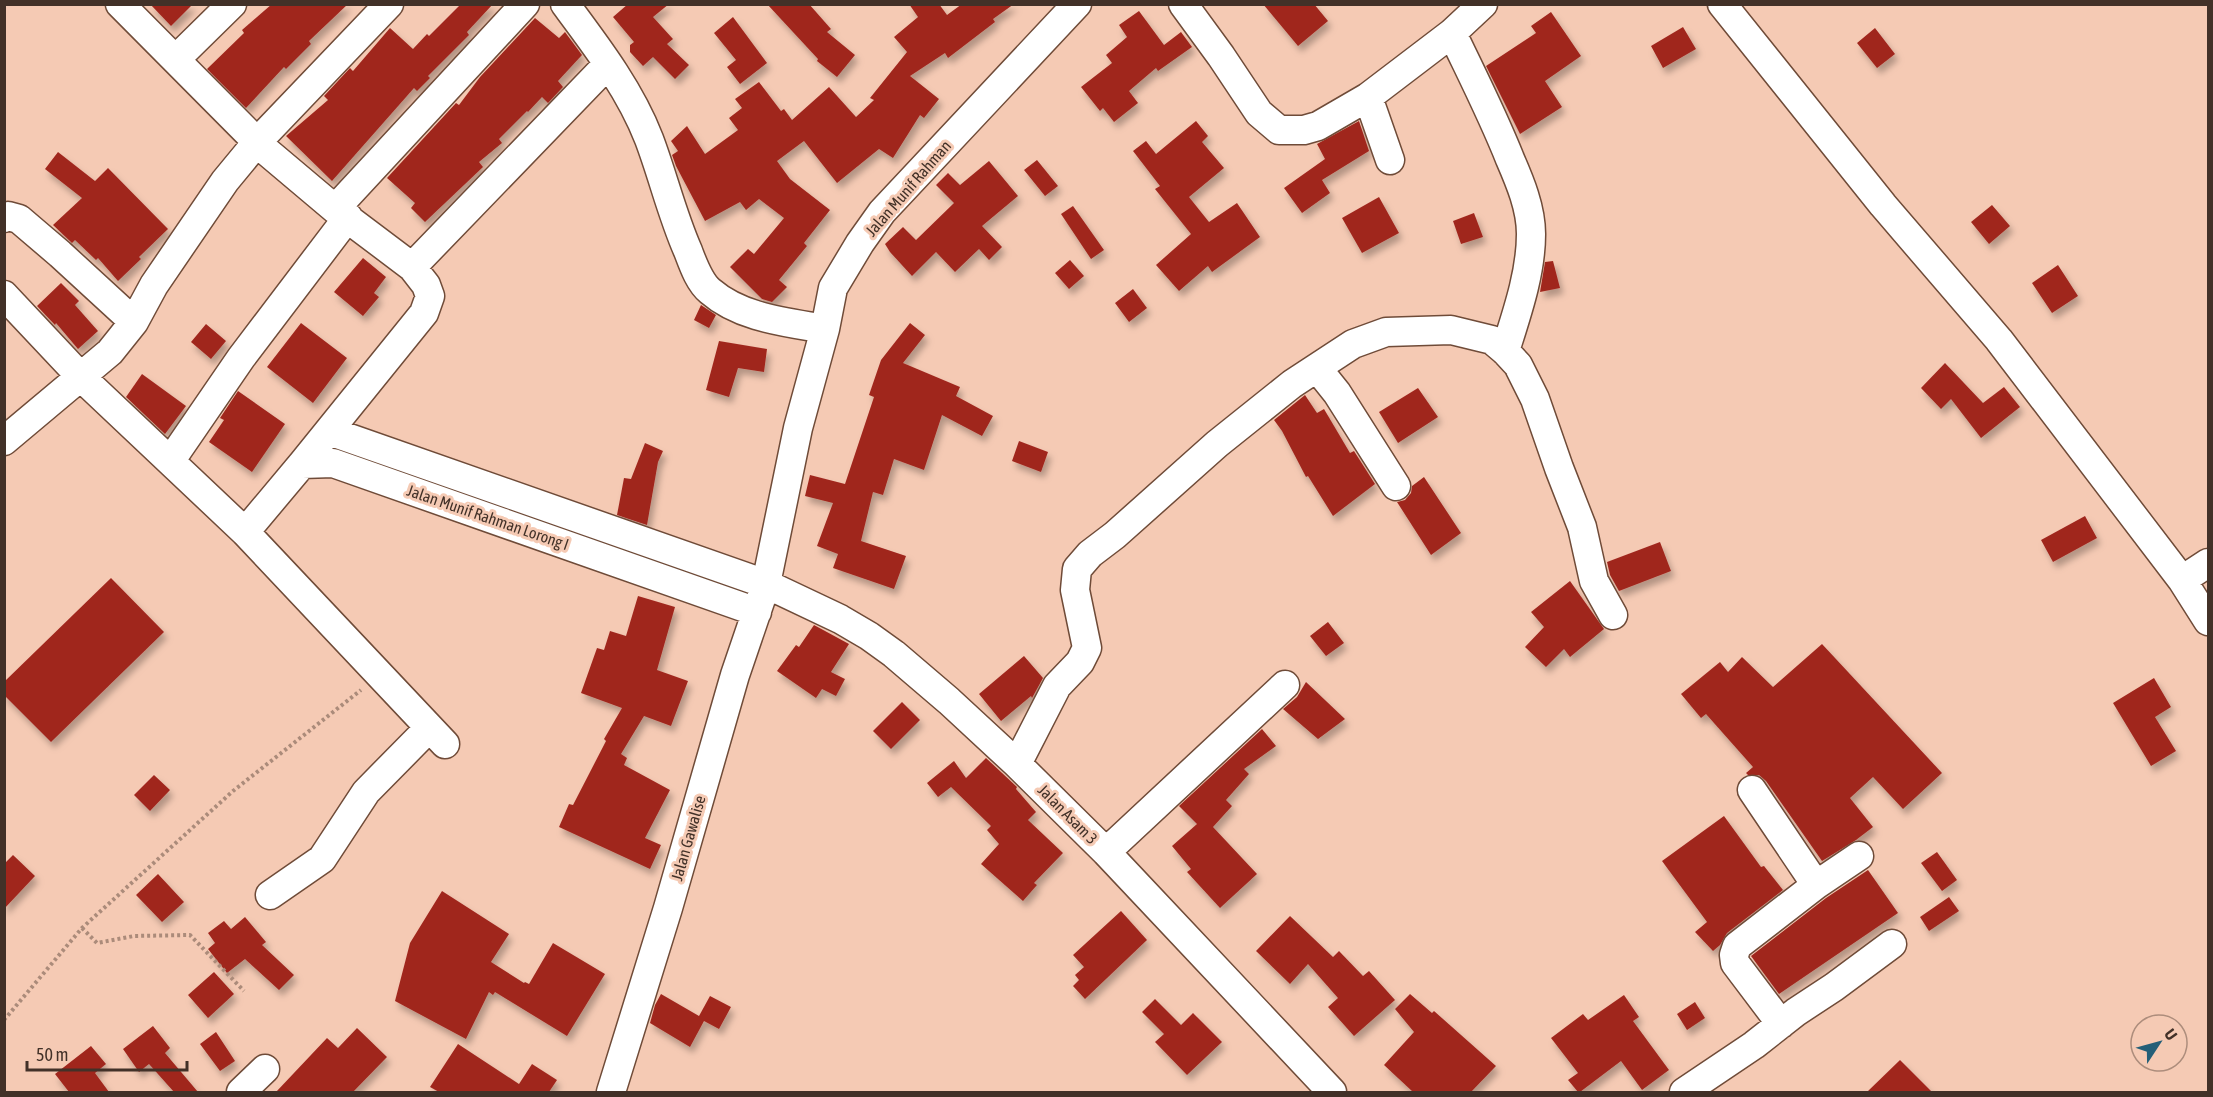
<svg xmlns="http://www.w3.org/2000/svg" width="2213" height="1097" font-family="'Asap Condensed',sans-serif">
	<defs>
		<filter id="shadow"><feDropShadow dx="3.5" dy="6" stdDeviation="3" flood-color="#0004"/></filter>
	</defs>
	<rect width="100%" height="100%" fill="#f5cab4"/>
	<path fill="#a0271f" filter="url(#shadow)" d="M 150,4 L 193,4 L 171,26 Z
		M 272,4 L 348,4 L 309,41 L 311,44 L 286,69 L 284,67 L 246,108 L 207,69 L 244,33 L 242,30 Z
		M 461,4 L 493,4 L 467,32 L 469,35 L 428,76 L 430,78 L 417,91 L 414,88 L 332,181 L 286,136 L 328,100 L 324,96 L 350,68 L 353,71 L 390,28 L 413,49 L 427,34 L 429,36 Z
		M 628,4 L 669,4 L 653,17 L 673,39 L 667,44 L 689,65 L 675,79 L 653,57 L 643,66 L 630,52 L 630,45 L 634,42 L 613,17 Z
		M 767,4 L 809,4 L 831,29 L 827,32 L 855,55 L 837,77 L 817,61 L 818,59 Z
		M 909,4 L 939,4 L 947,15 L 962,4 L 1014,4 L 993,19 L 995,22 L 948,58 L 945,53 L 910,76 L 939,99 L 924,118 L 920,115 L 893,158 L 879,149 L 837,183 L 804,141 L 777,161 L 790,179 L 830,210 L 804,243 L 807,246 L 779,280 L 787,287 L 772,302 L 762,299 L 730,267 L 748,249 L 754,254 L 784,218 L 759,199 L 746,210 L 740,202 L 705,221 L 676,166 L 672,155 L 678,151 L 671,141 L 687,126 L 705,154 L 738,130 L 729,118 L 742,108 L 735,99 L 759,82 L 781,111 L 784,109 L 792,120 L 829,87 L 856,117 L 874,100 L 870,98 L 907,52 L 894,37 L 918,17 Z
		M 1263,4 L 1314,4 L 1328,21 L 1298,46 Z
		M 1139,11 L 1164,45 L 1181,32 L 1192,47 L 1158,71 L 1156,68 L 1129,91 L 1138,103 L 1114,122 L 1103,108 L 1100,111 L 1081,87 L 1112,63 L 1106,55 L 1127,37 L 1119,25 Z
		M 1551,12 L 1581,56 L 1545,81 L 1562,107 L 1520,134 L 1486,66 L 1536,33 L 1531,26 Z
		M 733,17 L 767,63 L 740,84 L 727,67 L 736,60 L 714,33 Z
		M 535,18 L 559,38 L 565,32 L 582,55 L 558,81 L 563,87 L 548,103 L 542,97 L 528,112 L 527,111 L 499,139 L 502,143 L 479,162 L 483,167 L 425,222 L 411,208 L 415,203 L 387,178 L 456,103 L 459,105 L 480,77 Z
		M 1683,27 L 1696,49 L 1663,68 L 1651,46 Z
		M 1875,28 L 1895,54 L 1877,68 L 1857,43 Z
		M 1196,121 L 1208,136 L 1202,142 L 1224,168 L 1189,197 L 1209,222 L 1237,203 L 1260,237 L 1212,272 L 1208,266 L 1179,291 L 1156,265 L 1191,234 L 1155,189 L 1160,186 L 1133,151 L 1146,141 L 1156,154 Z
		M 1359,121 L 1369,151 L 1322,180 L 1330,193 L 1302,213 L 1284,188 L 1325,159 L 1317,144 Z
		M 58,152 L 95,181 L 108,168 L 168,229 L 139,257 L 141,259 L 118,281 L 98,258 L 96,260 L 75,240 L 72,243 L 53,225 L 82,198 L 45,169 Z
		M 1037,160 L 1058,186 L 1045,196 L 1024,170 Z
		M 989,161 L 1018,196 L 982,226 L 1002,247 L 989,260 L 979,249 L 955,272 L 936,252 L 912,276 L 890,252 L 885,244 L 903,227 L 916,240 L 954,203 L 936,185 L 948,173 L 960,185 Z
		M 1379,197 L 1399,233 L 1362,253 L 1342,218 Z
		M 1992,205 L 2010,226 L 1989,244 L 1971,222 Z
		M 1073,206 L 1104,250 L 1091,259 L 1061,214 Z
		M 1474,213 L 1483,237 L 1461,244 L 1453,221 Z
		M 363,258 L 386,277 L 374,293 L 379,297 L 363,316 L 334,292 Z
		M 1070,260 L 1084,276 L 1069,289 L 1055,273 Z
		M 1553,261 L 1560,288 L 1540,292 L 1545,262 Z
		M 2058,265 L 2078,296 L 2052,313 L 2032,283 Z
		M 61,283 L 79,301 L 75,305 L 98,331 L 78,349 L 56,323 L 55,325 L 37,306 Z
		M 1133,289 L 1147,308 L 1129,322 L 1115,303 Z
		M 701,305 L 716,315 L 709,328 L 694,320 Z
		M 301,323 L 347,358 L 313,403 L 267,367 Z
		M 910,323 L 925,335 L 903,363 L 960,387 L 956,396 L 993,416 L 982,436 L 942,415 L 924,470 L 894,459 L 883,495 L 873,492 L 861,541 L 906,556 L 894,589 L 833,568 L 838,554 L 817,546 L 833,503 L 805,496 L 810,475 L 845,484 L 874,397 L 869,395 L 881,360 Z
		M 206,324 L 226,341 L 211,359 L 191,342 Z
		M 719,341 L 767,349 L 764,372 L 738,368 L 729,397 L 706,390 Z
		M 1945,363 L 1983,403 L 2004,387 L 2020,407 L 1981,438 L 1951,399 L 1941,409 L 1921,388 Z
		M 142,374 L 186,406 L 165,434 L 126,397 Z
		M 1418,388 L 1438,417 L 1398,443 L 1379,412 Z
		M 238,391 L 285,424 L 252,472 L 209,442 L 224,420 L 220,418 Z
		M 1305,395 L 1317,413 L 1324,409 L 1350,453 L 1354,451 L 1375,484 L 1333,516 L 1308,476 L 1306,477 L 1282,431 L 1274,420 Z
		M 1019,441 L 1048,452 L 1041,472 L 1012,461 Z
		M 645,443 L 663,451 L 658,462 L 647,525 L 617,515 L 624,478 L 631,479 Z
		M 1424,477 L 1461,533 L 1431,555 L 1397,502 L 1405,500 L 1411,493 L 1412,486 Z
		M 2085,516 L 2097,538 L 2053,562 L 2041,540 Z
		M 1660,542 L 1671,571 L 1619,591 L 1610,575 L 1607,562 Z
		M 111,578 L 164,632 L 51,742 L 4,695 L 4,682 Z
		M 1570,581 L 1604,629 L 1570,657 L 1564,649 L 1546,667 L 1525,647 L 1544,627 L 1531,612 Z
		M 638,596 L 675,607 L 657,670 L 688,681 L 671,726 L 644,716 L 621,754 L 627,758 L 624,765 L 670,790 L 645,838 L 661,845 L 650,869 L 559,827 L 569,804 L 573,805 L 606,741 L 604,739 L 622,708 L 581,693 L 597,648 L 604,650 L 610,631 L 626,636 Z
		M 1328,622 L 1344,643 L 1326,656 L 1310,636 Z
		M 814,625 L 849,644 L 831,672 L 845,679 L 836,696 L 822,689 L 816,698 L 777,671 L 796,645 L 799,647 Z
		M 1822,644 L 1942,773 L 1903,809 L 1873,777 L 1850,798 L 1873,827 L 1856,840 L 1822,861 L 1766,781 L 1759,775 L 1748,775 L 1746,773 L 1753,767 L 1706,714 L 1701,718 L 1681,694 L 1720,662 L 1728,672 L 1742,657 L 1773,687 Z
		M 1024,656 L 1043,678 L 1032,698 L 1031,696 L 1001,721 L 979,694 Z
		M 2154,678 L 2171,707 L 2155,717 L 2176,751 L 2151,766 L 2113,703 Z
		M 1306,682 L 1345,719 L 1318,739 L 1283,709 L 1297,697 Z
		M 902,702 L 920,720 L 891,749 L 873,731 Z
		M 1262,729 L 1276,746 L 1244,769 L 1249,774 L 1226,800 L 1232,806 L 1213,827 L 1257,874 L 1220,908 L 1187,872 L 1191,869 L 1172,846 L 1197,824 L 1179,806 Z
		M 986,758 L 1017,787 L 1016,789 L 1036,812 L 1028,820 L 1063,853 L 1034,883 L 1037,885 L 1023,901 L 981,864 L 999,844 L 987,830 L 991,826 L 951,787 L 938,797 L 927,783 L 954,761 L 966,778 Z
		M 154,775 L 170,790 L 150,811 L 134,795 Z
		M 1724,816 L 1761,867 L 1764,866 L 1783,890 L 1727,933 L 1720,945 L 1713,951 L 1695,932 L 1707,922 L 1662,861 Z
		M 1937,852 L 1957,880 L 1942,891 L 1921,863 Z
		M 13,855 L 35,876 L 4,909 L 4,864 Z
		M 1868,870 L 1898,913 L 1779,994 L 1751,956 L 1826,898 Z
		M 158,874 L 184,902 L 162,922 L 136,895 Z
		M 442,891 L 509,934 L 491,962 L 524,983 L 525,982 L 529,984 L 553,943 L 605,974 L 567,1036 L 495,992 L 493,995 L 489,992 L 466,1039 L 395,1001 L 410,943 Z
		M 1949,897 L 1959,911 L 1929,931 L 1920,917 Z
		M 1121,911 L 1147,940 L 1085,999 L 1073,986 L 1079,980 L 1075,975 L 1084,967 L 1073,955 Z
		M 1290,916 L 1333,957 L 1339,951 L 1363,976 L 1369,971 L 1395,1000 L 1354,1036 L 1328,1007 L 1338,998 L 1308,964 L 1290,984 L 1256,951 Z
		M 245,917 L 266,942 L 262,945 L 294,975 L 279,990 L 245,959 L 227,973 L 208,949 L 215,943 L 208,933 L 224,921 L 231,929 Z
		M 214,972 L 234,994 L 208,1018 L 188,995 Z
		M 661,994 L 699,1016 L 710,996 L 731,1007 L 719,1029 L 704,1021 L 690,1047 L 650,1023 L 655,1005 Z
		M 1410,994 L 1432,1013 L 1434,1011 L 1496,1066 L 1471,1092 L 1413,1092 L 1384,1065 L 1414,1032 L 1395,1009 Z
		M 1624,995 L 1639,1017 L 1633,1021 L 1669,1070 L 1642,1090 L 1621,1061 L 1580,1092 L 1578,1092 L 1568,1080 L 1578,1073 L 1551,1038 L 1583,1014 L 1588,1020 Z
		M 1155,999 L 1181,1025 L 1193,1013 L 1222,1042 L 1187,1075 L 1155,1042 L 1164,1034 L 1142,1012 Z
		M 1695,1002 L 1705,1018 L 1687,1030 L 1677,1014 Z
		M 153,1026 L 170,1048 L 165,1053 L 198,1092 L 174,1092 L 149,1064 L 139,1072 L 123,1049 Z
		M 357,1028 L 387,1057 L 353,1092 L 276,1092 L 327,1038 L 338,1048 Z
		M 216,1032 L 235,1061 L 220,1071 L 200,1044 Z
		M 458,1044 L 519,1084 L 532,1064 L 557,1080 L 549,1092 L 439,1092 L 430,1087 Z
		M 91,1046 L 106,1064 L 95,1073 L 109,1092 L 69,1092 L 55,1074 Z
		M 1900,1060 L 1932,1092 L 1867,1092 Z"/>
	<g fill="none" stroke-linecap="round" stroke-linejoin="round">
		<defs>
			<path id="minor" d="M 120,4 L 265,150 L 335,209 L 412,267 L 426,285 L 430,296 L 424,313 L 302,464
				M 565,4 C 597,47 630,90 649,139 C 663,176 672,215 688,251 C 693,264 699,282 710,291 C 741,318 786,322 825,329
				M 1183,4 L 1221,56 L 1259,113 L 1279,130 L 1304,130 L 1318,126 L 1368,97 L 1452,33 L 1483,4
				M 1722,4 L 1883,205 L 1999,340 L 2182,580 L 2208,621
				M 1452,33 C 1472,75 1493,116 1510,159 C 1520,182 1531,208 1531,234 C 1531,273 1517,313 1505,351
				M 176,59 L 232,4
				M 1368,97 L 1390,160
				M 335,209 L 525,4
				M 4,218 L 8,216 L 19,219 L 60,254 L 134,322
				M 412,267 L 608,64
				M 4,295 L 81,377 L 245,532 L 445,744
				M 1317,368 L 1337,393 L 1396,486
				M 329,431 L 766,584 L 840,619 L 869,636 L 894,654 L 949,701 L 1017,764 L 1106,852 L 1332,1092
				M 4,441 L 110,352 L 134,322 L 154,285 L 225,181 L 258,141 L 389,4
				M 171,460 L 241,358 L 348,217
				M 245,532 L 302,464 L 333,463 L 757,612
				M 2182,580 L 2208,563
				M 1017,764 L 1057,686 L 1080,662 L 1087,648 L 1075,590 L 1077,569 L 1090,554 L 1115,535 L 1217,444 L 1292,384 L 1353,344 L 1386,332 L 1451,330 L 1492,340 L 1505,351 L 1518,365 L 1535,399 L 1559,468 L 1582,527 L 1594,581 L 1613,615
				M 1752,790 L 1816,885
				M 1106,852 L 1285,685
				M 270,895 L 322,859 L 366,792 L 429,728
				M 1781,1024 L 1735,963 L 1734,955 L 1737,946 L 1816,885 L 1859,856
				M 241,1092 L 265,1069
				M 611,1092 L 668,908 L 735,675 L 766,584 L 798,428 L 825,329 L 833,288 L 860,243 L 882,212 L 1077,4
				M 1684,1092 L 1754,1045 L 1796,1012 L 1834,987 L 1892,944"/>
		</defs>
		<use href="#minor" stroke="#6f4b38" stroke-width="31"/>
		<path stroke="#ab8b7a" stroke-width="4" stroke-dasharray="3 3" stroke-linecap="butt" d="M 82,928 L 97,943 L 134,936 L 190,935 L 244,991
			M 4,1020 L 82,928 L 233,791 L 361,690"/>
		<use href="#minor" stroke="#fff" stroke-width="28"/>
	</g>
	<g text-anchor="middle" stroke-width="6" stroke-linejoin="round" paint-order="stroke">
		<g font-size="16" fill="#423128" stroke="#f5cab4">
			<text transform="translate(908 188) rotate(-49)" y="6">Jalan Munif Rahman</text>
			<text transform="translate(488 517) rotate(19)" y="6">Jalan Munif Rahman Lorong I</text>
			<text transform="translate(1068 814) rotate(45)" y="6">Jalan Asam 3</text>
			<text transform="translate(688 838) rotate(-74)" y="6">Jalan Gawalise</text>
		</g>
	</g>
	<rect width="2213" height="1097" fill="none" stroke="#423128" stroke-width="12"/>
	<g transform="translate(2159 1043) rotate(54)"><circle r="28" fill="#f5cab4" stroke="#ad8d7c" stroke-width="1.5"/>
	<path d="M0-4.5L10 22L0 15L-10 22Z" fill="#245f78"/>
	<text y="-9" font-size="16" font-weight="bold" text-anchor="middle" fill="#423128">U</text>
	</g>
	<path d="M27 1061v9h160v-9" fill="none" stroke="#423128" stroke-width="3"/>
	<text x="36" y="1061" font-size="18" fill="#423128" stroke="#f5cab4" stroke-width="4.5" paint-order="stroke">50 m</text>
</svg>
